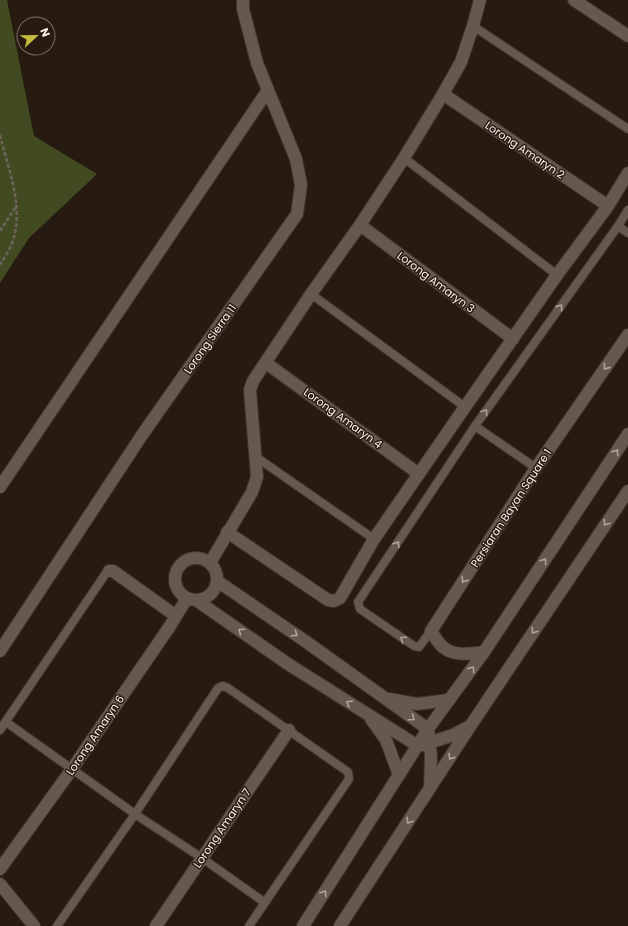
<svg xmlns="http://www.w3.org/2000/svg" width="628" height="926" font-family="Poppins,sans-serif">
	<rect width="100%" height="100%" fill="#271b11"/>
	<path fill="#414a20" d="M 0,0 L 7,0 L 34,136 L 97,174 L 29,238 L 0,283 Z"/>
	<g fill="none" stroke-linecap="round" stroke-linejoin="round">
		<defs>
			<path id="service" d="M 473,26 L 628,129
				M 404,158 L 557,275
				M 618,226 L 628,233
				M 311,294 L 465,407
				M 475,426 L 536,468
				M 256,457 L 374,539
				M 431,631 L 419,647 L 414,646 L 360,609 L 358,602 L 475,426 L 618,226 L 628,210
				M 6,722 L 135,814 L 202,858 L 264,902
				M 0,730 L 106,573 L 109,571
				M 57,926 L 135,814 L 218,688 L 223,686 L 228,688 L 348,772 L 349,779 L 249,926"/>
			<path id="minor" d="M 574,0 L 628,36
				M 443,94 L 608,206
				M 360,225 L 513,339
				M 266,363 L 419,474
				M 0,487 L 268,90
				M 227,532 L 328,600 L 334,601 L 340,598 L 374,539 L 465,407 L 557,275 L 608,206 L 628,173
				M175 579a21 21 0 1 1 42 0a21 21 0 1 1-42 0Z
				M 210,563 L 252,492 L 257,477 L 250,390 L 253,381 L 311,294 L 360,225 L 404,158 L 443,94 L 461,62 L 473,26 L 480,0
				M 109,571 L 113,571 L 176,616
				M 217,581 L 305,641 L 428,729
				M 196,600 L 288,664 L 418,746
				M 0,651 L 142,435 L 297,214 L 301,185 L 296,159 L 257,63 L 243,9 L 243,0
				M 484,652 C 470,654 450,657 440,644 C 436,640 434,635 431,631 L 536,468 L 628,335
				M 389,699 L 417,704 L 449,700
				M 371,719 L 386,740 L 399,775
				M 0,869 L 72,769 L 170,626 L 187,598
				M 0,884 L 34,926
				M 156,926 L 289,730"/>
			<path id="tertiary" d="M 428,729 L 431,756 L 430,788
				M 423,745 L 453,735 L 470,726
				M 303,926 L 428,729 L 484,652 L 628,434
				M 340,926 L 471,725 L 628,491"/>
		</defs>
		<use href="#service" stroke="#3e3430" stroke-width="10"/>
		<use href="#minor" stroke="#3e3430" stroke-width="14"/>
		<use href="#tertiary" stroke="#3e3430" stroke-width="14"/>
		<path stroke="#6f645c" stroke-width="2.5" stroke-dasharray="4 2" stroke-linecap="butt" d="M 0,135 C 8,169 24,206 13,240 C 11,249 4,257 0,265
			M 0,231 L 17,205"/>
		<use href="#service" stroke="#66584d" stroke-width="8"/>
		<use href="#minor" stroke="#66584d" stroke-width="12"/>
		<use href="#tertiary" stroke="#66584d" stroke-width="12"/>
	</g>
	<defs><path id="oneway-chevron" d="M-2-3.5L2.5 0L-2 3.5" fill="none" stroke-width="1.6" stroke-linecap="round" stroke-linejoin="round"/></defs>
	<g stroke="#b0a49c">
		<use href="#oneway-chevron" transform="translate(560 307) rotate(-54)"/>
		<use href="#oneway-chevron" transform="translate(606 367) rotate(125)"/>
		<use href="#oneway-chevron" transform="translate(485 412) rotate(-54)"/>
		<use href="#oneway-chevron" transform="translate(616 452) rotate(-56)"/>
		<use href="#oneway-chevron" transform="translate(606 523) rotate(124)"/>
		<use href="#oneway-chevron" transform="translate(397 544) rotate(-56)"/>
		<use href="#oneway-chevron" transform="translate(544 561) rotate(-56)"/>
		<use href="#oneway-chevron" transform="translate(464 580) rotate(123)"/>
		<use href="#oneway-chevron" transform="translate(241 631) rotate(-145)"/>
		<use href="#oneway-chevron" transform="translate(534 631) rotate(124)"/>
		<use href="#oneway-chevron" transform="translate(295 634) rotate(34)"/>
		<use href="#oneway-chevron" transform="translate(403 639) rotate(-145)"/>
		<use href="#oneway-chevron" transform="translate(472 669) rotate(-54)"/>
		<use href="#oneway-chevron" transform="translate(349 703) rotate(-148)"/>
		<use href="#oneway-chevron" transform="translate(412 718) rotate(35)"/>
		<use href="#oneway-chevron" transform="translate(451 757) rotate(123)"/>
		<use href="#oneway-chevron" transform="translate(409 821) rotate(123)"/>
		<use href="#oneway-chevron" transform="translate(324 893) rotate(-57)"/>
	</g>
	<g text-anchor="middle" stroke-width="3" stroke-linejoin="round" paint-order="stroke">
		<g font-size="11" fill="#faf1eb" stroke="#271b11">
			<text transform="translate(525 150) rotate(34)" y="4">Lorong Amaryn 2</text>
			<text transform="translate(436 282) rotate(37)" y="4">Lorong Amaryn 3</text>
			<text transform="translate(210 339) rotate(-55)" y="4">Lorong Sierra 11</text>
			<text transform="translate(343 418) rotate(36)" y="4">Lorong Amaryn 4</text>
			<text transform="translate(511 508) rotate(-57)" y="4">Persiaran Bayan Square 1</text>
			<text transform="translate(95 735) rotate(-56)" y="4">Lorong Amaryn 6</text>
			<text transform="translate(222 828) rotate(-56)" y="4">Lorong Amaryn 7</text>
		</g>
	</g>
	<g transform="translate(36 36) rotate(68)"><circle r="19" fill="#271b11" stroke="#7b7168"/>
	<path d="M0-3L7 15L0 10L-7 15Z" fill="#c6bc3c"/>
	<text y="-6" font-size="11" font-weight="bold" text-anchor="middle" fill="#faf1eb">N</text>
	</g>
</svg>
